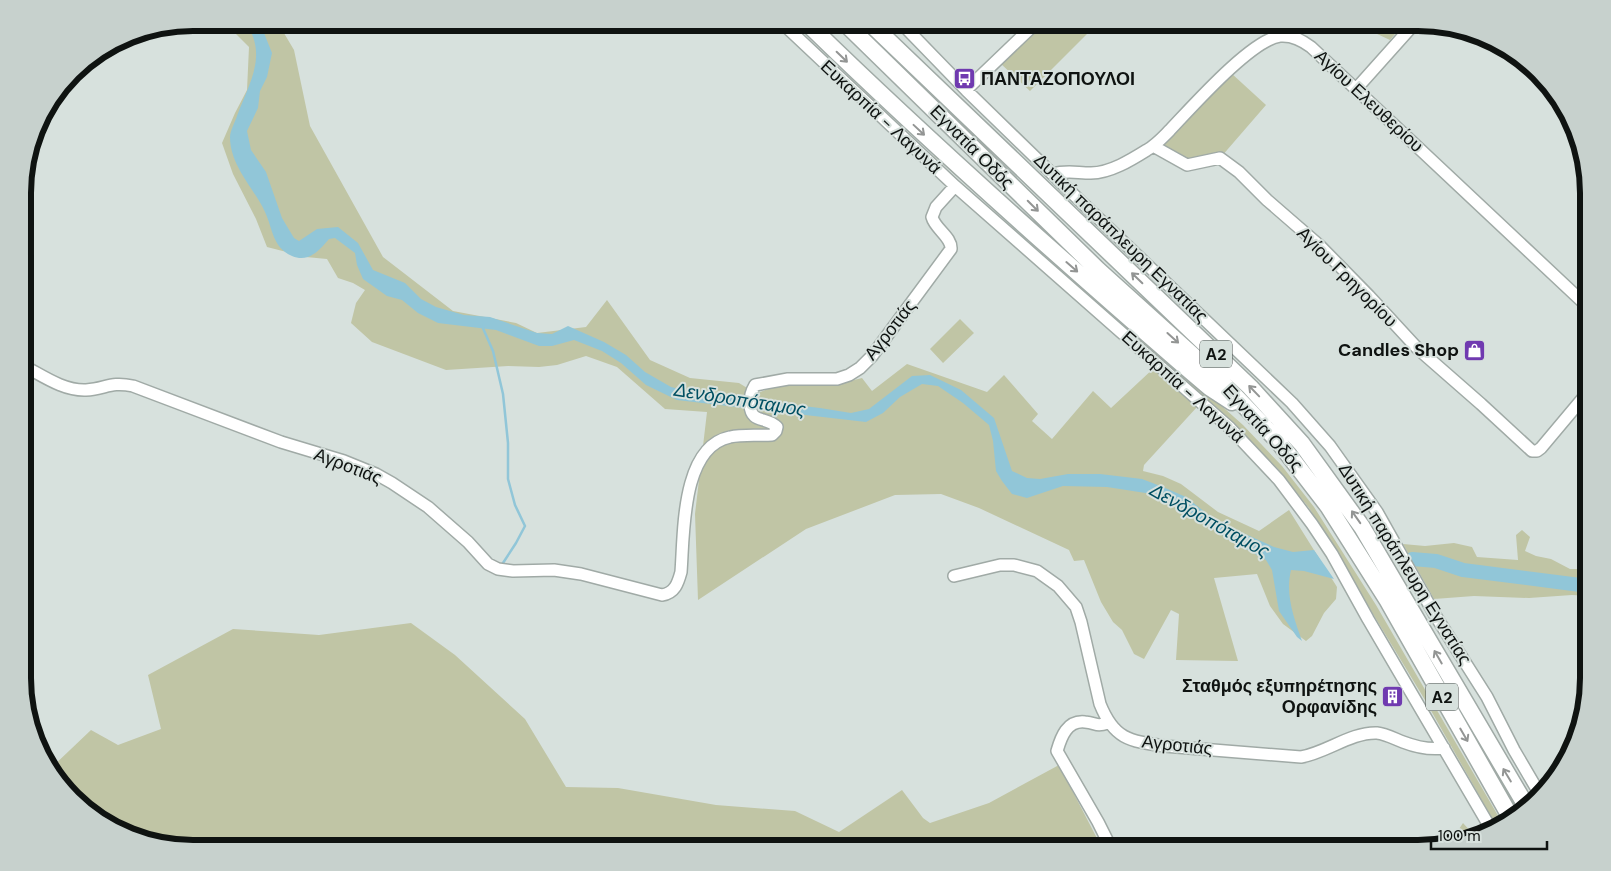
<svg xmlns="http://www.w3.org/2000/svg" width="1611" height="871" font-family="'DM Sans',sans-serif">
	<rect width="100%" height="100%" fill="#d7e1dd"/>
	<path fill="#c0c5a5" d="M 220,23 L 278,23 L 294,50 L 310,126 L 383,257 L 453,311 L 516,323 L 537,333 L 586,327 L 607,300 L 650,360 L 690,378 L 739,383 L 757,394 C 778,381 814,386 838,383 C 846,382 854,380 862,378 L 872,391 L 907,364 L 987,392 L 1004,375 L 1038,414 L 1032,421 L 1052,439 L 1093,391 L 1111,408 L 1155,367 L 1197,407 L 1144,465 L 1143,471 L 1163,476 L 1181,484 L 1218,512 L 1259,531 L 1289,510 L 1337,587 L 1336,599 L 1324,613 L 1312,636 L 1306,641 L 1283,624 L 1270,606 L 1257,574 L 1214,578 L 1238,661 L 1176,660 L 1179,614 L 1171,610 L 1144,659 L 1134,654 L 1122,630 L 1113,622 L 1101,602 L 1084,560 L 1074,561 L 1069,550 L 979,508 L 941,494 L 895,495 L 806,529 L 698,600 L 695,514 L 707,412 L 665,409 L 617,367 L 586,356 L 557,365 L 539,367 L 508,366 L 446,370 L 372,342 L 351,323 L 356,303 L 365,290 L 353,283 L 338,278 L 327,259 L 306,257 L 267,247 L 256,219 L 233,174 L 222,143 L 235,113 L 247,90 L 249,47 L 233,31 Z
		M 731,23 L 776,23 L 767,32 Z
		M 1040,23 L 1098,23 L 1030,91 L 1000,63 Z
		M 1384,23 L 1404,23 L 1390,40 L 1375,33 Z
		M 1231,73 L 1266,105 L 1221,157 L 1204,155 L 1191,165 L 1160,143 Z
		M 938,153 L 1243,425 L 1282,466 L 1314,507 L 1376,605 L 1504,826 L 1497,827 L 1425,700 L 1309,508 L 1278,469 L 1100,303 L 934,156 Z
		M 960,319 L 974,333 L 943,363 L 930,349 Z
		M 1522,530 L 1530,537 L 1525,551 L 1536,556 L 1551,559 L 1570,569 L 1588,569 L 1588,596 L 1572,595 L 1529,598 L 1474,596 L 1434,599 L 1403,544 L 1425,546 L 1454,543 L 1472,547 L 1477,557 L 1518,560 L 1516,535 Z
		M 411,623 L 455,655 L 525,719 L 566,787 L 618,788 L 716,805 L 795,811 L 839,832 L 902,790 L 923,818 L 930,823 L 989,803 L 1059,765 L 1102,848 L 193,848 L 108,826 L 51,773 L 50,769 L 91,730 L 118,745 L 161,729 L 148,675 L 233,629 L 319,635 Z
		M 1463,823 L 1474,835 L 1451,841 Z"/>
	<path fill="#91c6d8" d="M 246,23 L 260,23 L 272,53 L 267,77 L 260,91 L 258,108 L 247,131 L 251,150 L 266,172 L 282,218 L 294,238 L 299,241 L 317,229 L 338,227 L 358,243 L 373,270 L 405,283 L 421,299 L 436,307 L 464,315 L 490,317 L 537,333 L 552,334 L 568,326 L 604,342 L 626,355 L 645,372 L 671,387 L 699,394 L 820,408 L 851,413 L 869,409 L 912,376 L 930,375 L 961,390 L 994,418 L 1012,471 L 1027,478 L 1040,479 L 1068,474 L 1100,474 L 1142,479 L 1163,487 L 1186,497 L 1216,521 L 1274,547 L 1293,552 L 1314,550 L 1334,579 L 1304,571 L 1291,570 C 1285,595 1294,618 1302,641 L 1297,637 L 1279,611 L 1272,570 L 1266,560 L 1229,540 L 1187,510 L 1152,494 L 1107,487 L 1063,486 L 1027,498 L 1012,494 L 1002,481 L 996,471 L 993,441 L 989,425 L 963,403 L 938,386 L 922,384 L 900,397 L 883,413 L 866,422 L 677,400 L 646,385 L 621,363 L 602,351 L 574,340 L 552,346 L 539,346 L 496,330 L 438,323 L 418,313 L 402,300 L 387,296 L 363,279 L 357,265 L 355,253 L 335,238 L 329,239 C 319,251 308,263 292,256 C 272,247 273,229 265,212 C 254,188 230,166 230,137 C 230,131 235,122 237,116 C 249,83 268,56 246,23 Z"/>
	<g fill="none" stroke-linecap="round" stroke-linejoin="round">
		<path stroke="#91c6d8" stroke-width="2.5" d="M 482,326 L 493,351 L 503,394 L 508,443 L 508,479 L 515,505 L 525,526 L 516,543 L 503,563"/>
		<path stroke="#91c6d8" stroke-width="14" d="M 1412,559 L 1436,561 L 1463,570 L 1588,586"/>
		<defs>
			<path id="minor" d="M 782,23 L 955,186 L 1230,428 L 1279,480 L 1312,524 L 1332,554 L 1368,619 L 1491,829
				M 901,23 L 966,90 L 1074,195 L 1292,403 L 1330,446 L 1377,512 L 1435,615 L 1487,697 L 1514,750 L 1538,791
				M 1356,89 L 1415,23
				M 966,90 L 1036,23
				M 1153,146 L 1187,165 L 1220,158 L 1239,172 L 1267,200 L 1320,246 L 1369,296 L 1417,348 L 1481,404 L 1532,451 L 1537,451 L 1541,448 L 1588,392
				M 1053,174 C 1066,170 1077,173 1091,173 C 1110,173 1131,160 1147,150 C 1156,145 1163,137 1170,130 C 1192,107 1251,40 1280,36 C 1292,35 1302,40 1311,47 L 1588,307
				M 24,366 C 43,376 64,391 86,390 C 106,389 110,381 133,386 L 281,442 L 344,461 L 376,474 L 392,483 L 428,507 L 468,542 L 488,564 L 498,569 L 513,571 L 554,570 L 581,574 L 662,595 C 675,593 678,583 681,572 C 684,534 681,447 730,437 C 743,434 759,436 772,435 L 776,431 L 777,427 C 766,416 751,424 750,405 C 750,396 751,392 755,385 L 788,379 L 837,379 L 849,375 L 860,368 L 872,356 L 951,249 C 952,237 935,229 932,217 L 936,207 L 955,186
				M 954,576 L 1000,565 L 1014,565 L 1037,571 L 1058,586 L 1076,607 L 1081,622 L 1100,704 C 1114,739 1129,741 1164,746 L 1301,757 C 1326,753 1351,732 1377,733 C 1386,734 1395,739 1403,742 C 1416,747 1430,750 1444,748
				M 1108,723 C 1095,727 1097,723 1085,722 C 1067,720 1061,737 1057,751 L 1098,822 L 1111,848"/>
			<path id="highway" d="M 807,23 C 928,141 1054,253 1182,364 L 1209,387 L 1232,402
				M 845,23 L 1098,270 L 1220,380 L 1278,441 L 1328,506 L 1388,601 L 1511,818
				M 870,23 L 1250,387 L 1302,444 L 1362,527 L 1525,804"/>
		</defs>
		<use href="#minor" stroke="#a0aaa6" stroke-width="14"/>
		<use href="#highway" stroke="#a0aaa6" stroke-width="19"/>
		<use href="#minor" stroke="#fff" stroke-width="11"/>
		<use href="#highway" stroke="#fff" stroke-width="16"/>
	</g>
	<defs><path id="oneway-shaft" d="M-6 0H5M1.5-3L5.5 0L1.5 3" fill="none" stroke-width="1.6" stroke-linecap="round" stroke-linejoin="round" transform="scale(1.25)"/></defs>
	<g stroke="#939594">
		<use href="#oneway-shaft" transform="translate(842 57) rotate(44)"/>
		<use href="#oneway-shaft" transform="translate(919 130) rotate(43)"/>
		<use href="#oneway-shaft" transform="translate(1033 206) rotate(45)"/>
		<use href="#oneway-shaft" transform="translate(1072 267) rotate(41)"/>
		<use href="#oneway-shaft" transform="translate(1137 278) rotate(-136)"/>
		<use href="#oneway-shaft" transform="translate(1173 338) rotate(42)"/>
		<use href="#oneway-shaft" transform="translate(1254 391) rotate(-134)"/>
		<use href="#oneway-shaft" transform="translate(1356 517) rotate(-125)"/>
		<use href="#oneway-shaft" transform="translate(1438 657) rotate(-120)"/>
		<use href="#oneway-shaft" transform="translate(1464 735) rotate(60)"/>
		<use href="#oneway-shaft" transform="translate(1507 775) rotate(-121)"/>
	</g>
	<defs>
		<symbol id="bus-square" viewBox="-11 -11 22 22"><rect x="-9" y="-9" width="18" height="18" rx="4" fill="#703ab0" stroke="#d7e1dd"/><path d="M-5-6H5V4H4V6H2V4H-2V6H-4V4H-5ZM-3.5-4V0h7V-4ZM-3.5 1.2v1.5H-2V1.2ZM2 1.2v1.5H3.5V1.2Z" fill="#fff"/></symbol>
		<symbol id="shop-square" viewBox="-11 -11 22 22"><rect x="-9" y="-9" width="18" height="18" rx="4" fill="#703ab0" stroke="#d7e1dd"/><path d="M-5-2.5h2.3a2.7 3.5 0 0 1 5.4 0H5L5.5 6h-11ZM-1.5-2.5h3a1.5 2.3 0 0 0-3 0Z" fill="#fff"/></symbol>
		<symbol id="building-square" viewBox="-11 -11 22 22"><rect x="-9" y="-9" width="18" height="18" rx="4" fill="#703ab0" stroke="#d7e1dd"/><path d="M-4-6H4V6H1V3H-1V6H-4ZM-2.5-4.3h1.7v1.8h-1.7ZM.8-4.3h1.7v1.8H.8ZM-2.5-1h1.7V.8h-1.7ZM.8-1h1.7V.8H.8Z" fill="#fff"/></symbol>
	</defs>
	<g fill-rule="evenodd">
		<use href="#bus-square" x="952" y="66" width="25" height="25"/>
		<use href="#shop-square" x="1462" y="338" width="25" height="25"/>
		<use href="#building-square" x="1380" y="684" width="25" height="25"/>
	</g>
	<g text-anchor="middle" stroke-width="4" stroke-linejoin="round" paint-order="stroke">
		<g fill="#d7e1dd" stroke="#4b514e" stroke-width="1">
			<rect x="1200" y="340.5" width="32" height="27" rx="4"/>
			<rect x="1426" y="683.5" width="32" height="27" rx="4"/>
		</g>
		<g font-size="16" font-weight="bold" fill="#0f1311">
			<text x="1216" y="360">Α2</text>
			<text x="1442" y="703">Α2</text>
		</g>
		<g font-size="18" font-weight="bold" fill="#0f1311" stroke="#d7e1dd" text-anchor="end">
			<text x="981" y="85" text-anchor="start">ΠΑΝΤΑΖΟΠΟΥΛΟΙ</text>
			<text x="1459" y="356">Candles Shop</text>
			<text x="1377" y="692">Σταθμός εξυπηρέτησης<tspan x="1377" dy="21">Ορφανίδης</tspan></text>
		</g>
		<g font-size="18" fill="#0f1311" stroke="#d7e1dd">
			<text transform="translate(1369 101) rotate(43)" y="6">Αγίου Ελευθερίου</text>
			<text transform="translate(881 117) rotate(43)" y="6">Ευκαρπία - Λαγυνά</text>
			<text transform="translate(972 147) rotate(45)" y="6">Εγνατία Οδός</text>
			<text transform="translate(1121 238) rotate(44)" y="6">Δυτική παράπλευρη Εγνατίας</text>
			<text transform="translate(1347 277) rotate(45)" y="6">Αγίου Γρηγορίου</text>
			<text transform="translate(890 330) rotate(-52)" y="6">Αγροτιάς</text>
			<text transform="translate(1183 387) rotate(42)" y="6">Ευκαρπία - Λαγυνά</text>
			<text transform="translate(1263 428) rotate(48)" y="6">Εγνατία Οδός</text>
			<text transform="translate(348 466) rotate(21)" y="6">Αγροτιάς</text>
			<text transform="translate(1405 564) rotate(58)" y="6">Δυτική παράπλευρη Εγνατίας</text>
			<text transform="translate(1177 745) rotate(6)" y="6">Αγροτιάς</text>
		</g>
		<g font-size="19" font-style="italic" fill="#004f62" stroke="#d7e1dd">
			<text transform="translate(740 399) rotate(9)" y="7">Δενδροπόταμος</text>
			<text transform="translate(1210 520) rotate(29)" y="7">Δενδροπόταμος</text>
		</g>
	</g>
	<path d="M0 0H1611V871H0ZM193 31H1418A162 162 0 0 1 1580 193V678A162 162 0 0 1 1418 840H193A162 162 0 0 1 31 678V193A162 162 0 0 1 193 31Z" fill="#c7d1cd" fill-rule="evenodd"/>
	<path fill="none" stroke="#0f1311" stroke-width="6" d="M193 31H1418A162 162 0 0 1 1580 193V678A162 162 0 0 1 1418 840H193A162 162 0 0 1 31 678V193A162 162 0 0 1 193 31Z"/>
	<path d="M1431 841v8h116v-8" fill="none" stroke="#0f1311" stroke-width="2.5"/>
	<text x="1438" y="841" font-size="15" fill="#0f1311" stroke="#d7e1dd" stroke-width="4" paint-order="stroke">100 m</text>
</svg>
